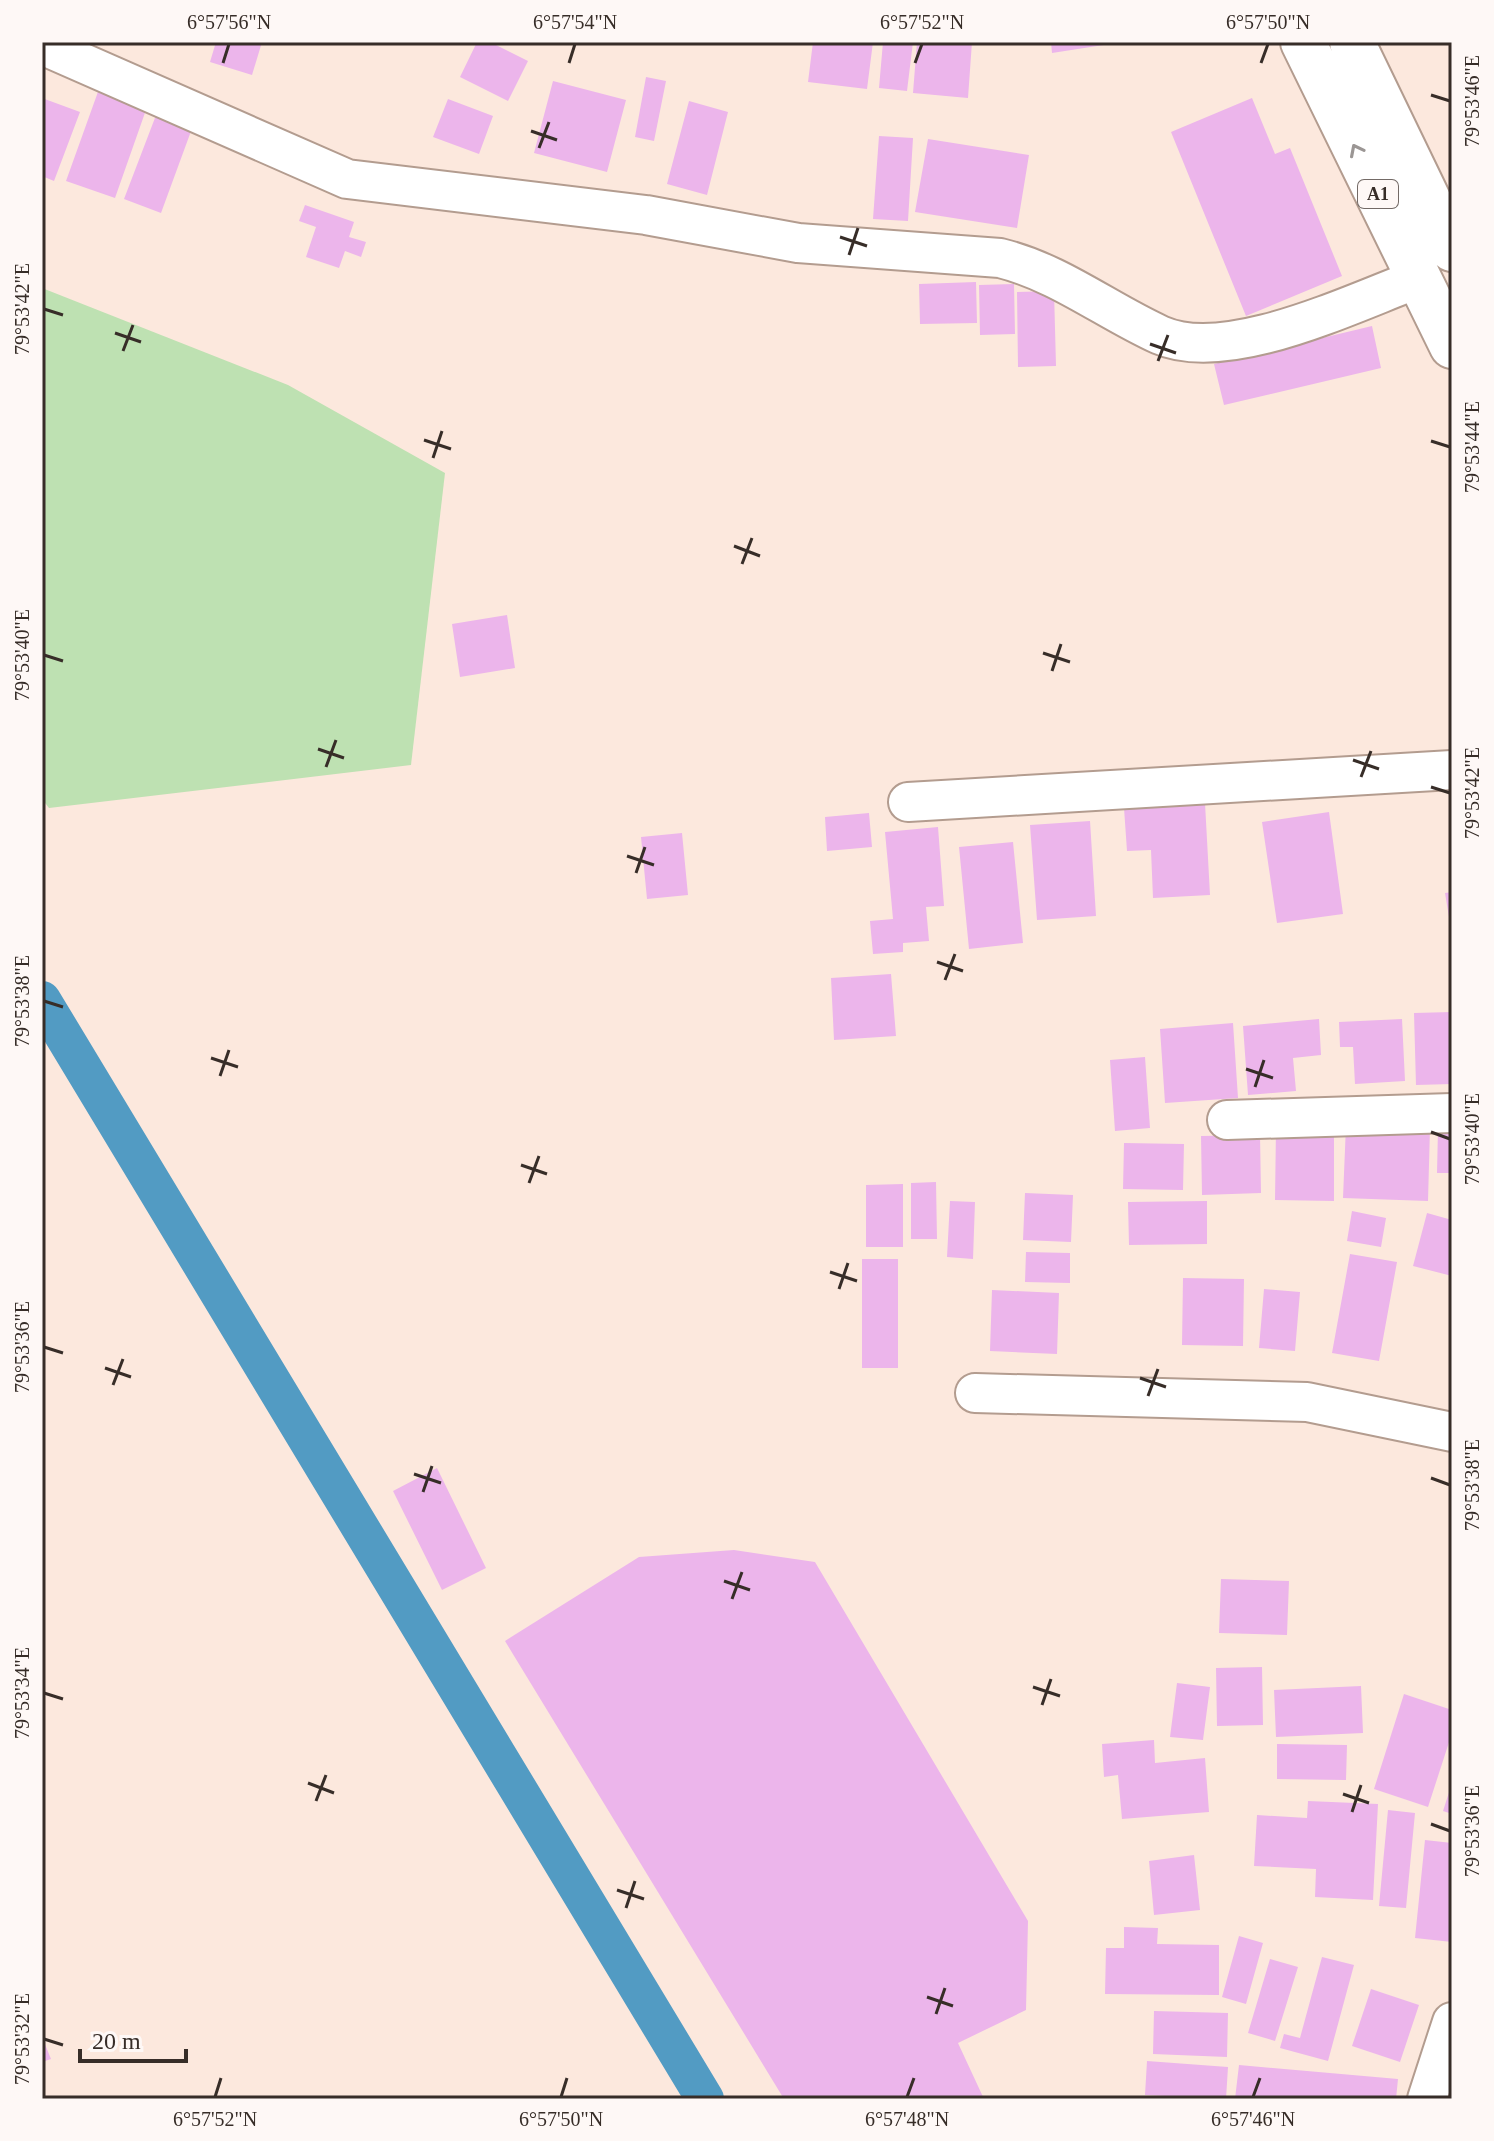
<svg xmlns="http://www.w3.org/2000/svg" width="1494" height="2141" font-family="'Times New Roman',serif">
	<rect width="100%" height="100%" fill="#fce8dd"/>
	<path fill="#bee1b2" d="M 42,288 L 288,385 L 445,473 L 411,765 L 49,808 L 42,799 Z"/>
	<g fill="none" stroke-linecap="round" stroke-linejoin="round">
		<path stroke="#529bc3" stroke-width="38" d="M 42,1000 L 705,2099"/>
	</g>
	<path fill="#ecb5eb" d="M 216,42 L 262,42 L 252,75 L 210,62 Z
		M 477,42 L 490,42 L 528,61 L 508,101 L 460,77 Z
		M 813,42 L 873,42 L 867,89 L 808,82 Z
		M 883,42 L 913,42 L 907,91 L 879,88 Z
		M 917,42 L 972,42 L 968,98 L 913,93 Z
		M 1051,42 L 1110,42 L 1110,44 L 1052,53 Z
		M 646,77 L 666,81 L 654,141 L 635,137 Z
		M 553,81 L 626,100 L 607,172 L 534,153 Z
		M 99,89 L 147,107 L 115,198 L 66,181 Z
		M 42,98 L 80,112 L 54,181 L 42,176 Z
		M 1252,98 L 1275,154 L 1290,148 L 1342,276 L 1246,316 L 1171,132 Z
		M 448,99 L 493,116 L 479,154 L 433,137 Z
		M 689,101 L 728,112 L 707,195 L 667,184 Z
		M 158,110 L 194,123 L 161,213 L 124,199 Z
		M 879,136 L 913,138 L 908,221 L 873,219 Z
		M 928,139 L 1029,155 L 1017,228 L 915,212 Z
		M 305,205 L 354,222 L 349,237 L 366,242 L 361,257 L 345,251 L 339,268 L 306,257 L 316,227 L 299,221 Z
		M 976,282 L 977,323 L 920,324 L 919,284 Z
		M 1014,284 L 1015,334 L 980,335 L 979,285 Z
		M 1054,291 L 1056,366 L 1018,367 L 1017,292 Z
		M 1372,326 L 1381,368 L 1224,405 L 1214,364 Z
		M 507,615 L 515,668 L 460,677 L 452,624 Z
		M 1205,803 L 1210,895 L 1153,898 L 1151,850 L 1127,851 L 1124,808 Z
		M 1329,812 L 1343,914 L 1277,923 L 1262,822 Z
		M 869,813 L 872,847 L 827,851 L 825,817 Z
		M 1090,821 L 1096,916 L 1037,920 L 1030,825 Z
		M 938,827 L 944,906 L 926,907 L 929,941 L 903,943 L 903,952 L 873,954 L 870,921 L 893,919 L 885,832 Z
		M 682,833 L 688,895 L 647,899 L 641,837 Z
		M 1013,842 L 1023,943 L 969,949 L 959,847 Z
		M 1452,892 L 1452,923 L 1450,923 L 1445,893 Z
		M 891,974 L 896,1036 L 834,1040 L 831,978 Z
		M 1452,1012 L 1452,1084 L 1416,1085 L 1414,1013 Z
		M 1319,1019 L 1321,1055 L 1293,1058 L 1296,1091 L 1248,1095 L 1243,1026 Z
		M 1402,1019 L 1405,1081 L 1355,1084 L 1353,1047 L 1340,1047 L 1339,1022 Z
		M 1233,1023 L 1238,1098 L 1165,1103 L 1160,1029 Z
		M 1145,1057 L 1150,1128 L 1115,1131 L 1110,1060 Z
		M 1346,1125 L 1430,1128 L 1428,1201 L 1343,1198 Z
		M 1276,1128 L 1334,1128 L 1334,1201 L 1275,1200 Z
		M 1438,1129 L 1452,1130 L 1452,1173 L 1437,1173 Z
		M 1260,1135 L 1261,1193 L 1202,1195 L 1201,1136 Z
		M 1124,1143 L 1184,1144 L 1183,1190 L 1123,1189 Z
		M 936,1182 L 937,1239 L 911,1239 L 911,1183 Z
		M 903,1184 L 903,1247 L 866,1247 L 866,1185 Z
		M 1025,1193 L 1073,1195 L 1071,1242 L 1023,1240 Z
		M 950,1201 L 975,1202 L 973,1259 L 947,1257 Z
		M 1207,1201 L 1207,1244 L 1129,1245 L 1128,1202 Z
		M 1352,1211 L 1386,1218 L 1381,1247 L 1347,1241 Z
		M 1427,1213 L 1452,1220 L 1452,1276 L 1413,1266 Z
		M 1026,1252 L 1070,1253 L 1070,1283 L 1025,1282 Z
		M 1350,1254 L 1397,1262 L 1379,1361 L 1332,1353 Z
		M 862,1259 L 898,1259 L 898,1368 L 862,1368 Z
		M 1183,1278 L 1244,1279 L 1243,1346 L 1182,1345 Z
		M 1264,1289 L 1300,1292 L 1295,1351 L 1259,1348 Z
		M 992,1290 L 1059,1293 L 1057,1354 L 990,1351 Z
		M 437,1468 L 486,1568 L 442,1590 L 393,1491 Z
		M 734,1550 L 815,1562 L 1028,1921 L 1026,2010 L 958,2043 L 984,2099 L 784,2099 L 505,1641 L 639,1557 Z
		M 1221,1579 L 1289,1581 L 1287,1635 L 1219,1633 Z
		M 1262,1667 L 1263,1725 L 1217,1726 L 1216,1668 Z
		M 1177,1683 L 1210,1687 L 1203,1740 L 1170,1737 Z
		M 1361,1686 L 1363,1733 L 1276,1737 L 1274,1690 Z
		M 1404,1694 L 1452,1710 L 1452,1733 L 1428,1807 L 1374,1789 Z
		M 1154,1740 L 1155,1763 L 1205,1758 L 1209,1812 L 1122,1819 L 1118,1775 L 1104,1777 L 1102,1744 Z
		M 1277,1744 L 1347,1745 L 1346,1780 L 1277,1779 Z
		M 1452,1783 L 1452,1814 L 1443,1811 Z
		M 1308,1801 L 1378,1804 L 1373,1900 L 1315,1897 L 1316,1869 L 1254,1866 L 1257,1815 L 1307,1818 Z
		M 1388,1810 L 1415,1813 L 1406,1908 L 1379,1906 Z
		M 1425,1840 L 1452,1843 L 1452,1942 L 1415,1938 Z
		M 1194,1855 L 1200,1910 L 1154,1915 L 1149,1861 Z
		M 1124,1927 L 1158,1928 L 1157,1944 L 1219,1945 L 1219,1995 L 1105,1994 L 1106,1948 L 1124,1948 Z
		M 1239,1936 L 1263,1943 L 1246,2004 L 1222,1997 Z
		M 1322,1957 L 1354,1965 L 1328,2061 L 1280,2048 L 1284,2034 L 1300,2038 Z
		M 1270,1959 L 1298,1967 L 1275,2041 L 1248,2033 Z
		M 1371,1989 L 1419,2005 L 1400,2062 L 1352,2046 Z
		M 1154,2011 L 1228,2013 L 1227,2057 L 1153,2054 Z
		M 42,2037 L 51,2059 L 42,2062 Z
		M 1147,2061 L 1228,2067 L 1226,2099 L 1145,2095 Z
		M 1239,2065 L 1398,2079 L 1396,2099 L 1235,2099 Z"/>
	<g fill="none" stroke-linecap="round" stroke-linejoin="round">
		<defs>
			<path id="minor" d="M 42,45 L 347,179 L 646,215 L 798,243 L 1000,258 C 1060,273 1105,310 1160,335 C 1228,365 1354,302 1420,278
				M 908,802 L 1452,770
				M 1227,1120 L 1452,1113
				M 975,1393 L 1307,1402 L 1452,1432
				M 1427,2099 L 1452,2022"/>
			<path id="highway" d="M 1303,42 L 1452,346
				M 1352,42 L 1452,249"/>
		</defs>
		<use href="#minor" stroke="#b39c8f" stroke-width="42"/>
		<use href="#highway" stroke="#b39c8f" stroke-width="48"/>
		<use href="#minor" stroke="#fff" stroke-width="38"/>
		<use href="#highway" stroke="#fff" stroke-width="44"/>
	</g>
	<defs><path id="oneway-chevron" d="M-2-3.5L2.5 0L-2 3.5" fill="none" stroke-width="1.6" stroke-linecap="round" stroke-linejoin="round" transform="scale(2)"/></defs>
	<use stroke="#9b9694" href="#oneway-chevron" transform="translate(1356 150) rotate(-117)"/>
	<path fill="none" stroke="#372d28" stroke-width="3" d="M 223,63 L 229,44M 569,63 L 575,44M 915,63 L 922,44M 1261,63 L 1268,44M 1431,95 L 1450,101M 531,131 L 557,140M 539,148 L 549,122M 840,237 L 867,246M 849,255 L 858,228M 44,309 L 63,315M 115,333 L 141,342M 1150,344 L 1176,353M 123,351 L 133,325M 1158,361 L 1168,335M 424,440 L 451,449M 1431,441 L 1450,447M 433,458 L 442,431M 734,546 L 760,556M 742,564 L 752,538M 1043,653 L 1070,662M 44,655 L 63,661M 1052,671 L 1061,644M 318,749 L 344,758M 1353,760 L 1379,769M 326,767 L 336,740M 1361,777 L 1371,751M 1431,787 L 1450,793M 627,856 L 654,865M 636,873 L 645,847M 937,962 L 963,971M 945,980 L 955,954M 44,1001 L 63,1007M 211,1058 L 238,1067M 1246,1069 L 1273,1078M 220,1076 L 229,1050M 1255,1087 L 1264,1060M 1431,1132 L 1450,1139M 521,1165 L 547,1174M 529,1183 L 539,1156M 830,1272 L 857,1281M 839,1289 L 848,1263M 44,1347 L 63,1353M 105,1368 L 131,1377M 1140,1378 L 1166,1387M 113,1385 L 123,1359M 1148,1396 L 1158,1369M 414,1474 L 441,1483M 1431,1478 L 1450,1485M 423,1492 L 432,1466M 724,1581 L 750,1590M 732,1599 L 742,1572M 1033,1687 L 1060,1696M 44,1693 L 63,1699M 1042,1705 L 1051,1679M 308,1783 L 334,1793M 1343,1794 L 1369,1803M 316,1801 L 326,1775M 1352,1812 L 1361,1785M 1431,1824 L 1450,1831M 617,1890 L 644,1899M 626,1908 L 635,1881M 927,1997 L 953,2006M 936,2014 L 945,1988M 44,2039 L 63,2045M 215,2097 L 221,2078M 561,2097 L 567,2078M 907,2097 L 914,2078M 1253,2097 L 1260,2078"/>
	<g text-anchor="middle" stroke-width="8" stroke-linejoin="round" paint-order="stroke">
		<rect fill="#fef8f6" stroke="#736a66" stroke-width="2" x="1358" y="180" width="40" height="28" rx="6"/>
		<g font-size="18" font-weight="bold" fill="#372d28">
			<text x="1378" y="200">A1</text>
		</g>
	</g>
	<rect width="1494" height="2141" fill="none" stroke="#fef8f6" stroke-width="88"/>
	<path d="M80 2049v12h106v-12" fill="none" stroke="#372d28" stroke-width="4"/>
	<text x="92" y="2049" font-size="24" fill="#372d28" stroke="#fef8f6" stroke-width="6" paint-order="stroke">20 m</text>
	<rect x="44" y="44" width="1406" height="2053" fill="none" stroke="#372d28" stroke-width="3"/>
	<g font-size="20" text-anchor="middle" fill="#372d28">
		<text x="229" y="29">6°57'56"N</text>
		<text x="575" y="29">6°57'54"N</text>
		<text x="922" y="29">6°57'52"N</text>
		<text x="1268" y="29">6°57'50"N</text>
		<text transform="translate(1472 101) rotate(-90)" y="7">79°53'46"E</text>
		<text transform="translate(22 309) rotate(-90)" y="7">79°53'42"E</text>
		<text transform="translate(1472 447) rotate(-90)" y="7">79°53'44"E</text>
		<text transform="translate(22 655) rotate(-90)" y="7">79°53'40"E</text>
		<text transform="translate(1472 793) rotate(-90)" y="7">79°53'42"E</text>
		<text transform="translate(22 1001) rotate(-90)" y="7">79°53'38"E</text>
		<text transform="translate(1472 1139) rotate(-90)" y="7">79°53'40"E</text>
		<text transform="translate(22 1347) rotate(-90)" y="7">79°53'36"E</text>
		<text transform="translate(1472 1485) rotate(-90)" y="7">79°53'38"E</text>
		<text transform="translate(22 1693) rotate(-90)" y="7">79°53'34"E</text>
		<text transform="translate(1472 1831) rotate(-90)" y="7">79°53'36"E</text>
		<text transform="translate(22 2039) rotate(-90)" y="7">79°53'32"E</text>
		<text x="215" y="2126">6°57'52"N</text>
		<text x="561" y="2126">6°57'50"N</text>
		<text x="907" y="2126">6°57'48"N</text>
		<text x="1253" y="2126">6°57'46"N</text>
	</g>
</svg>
